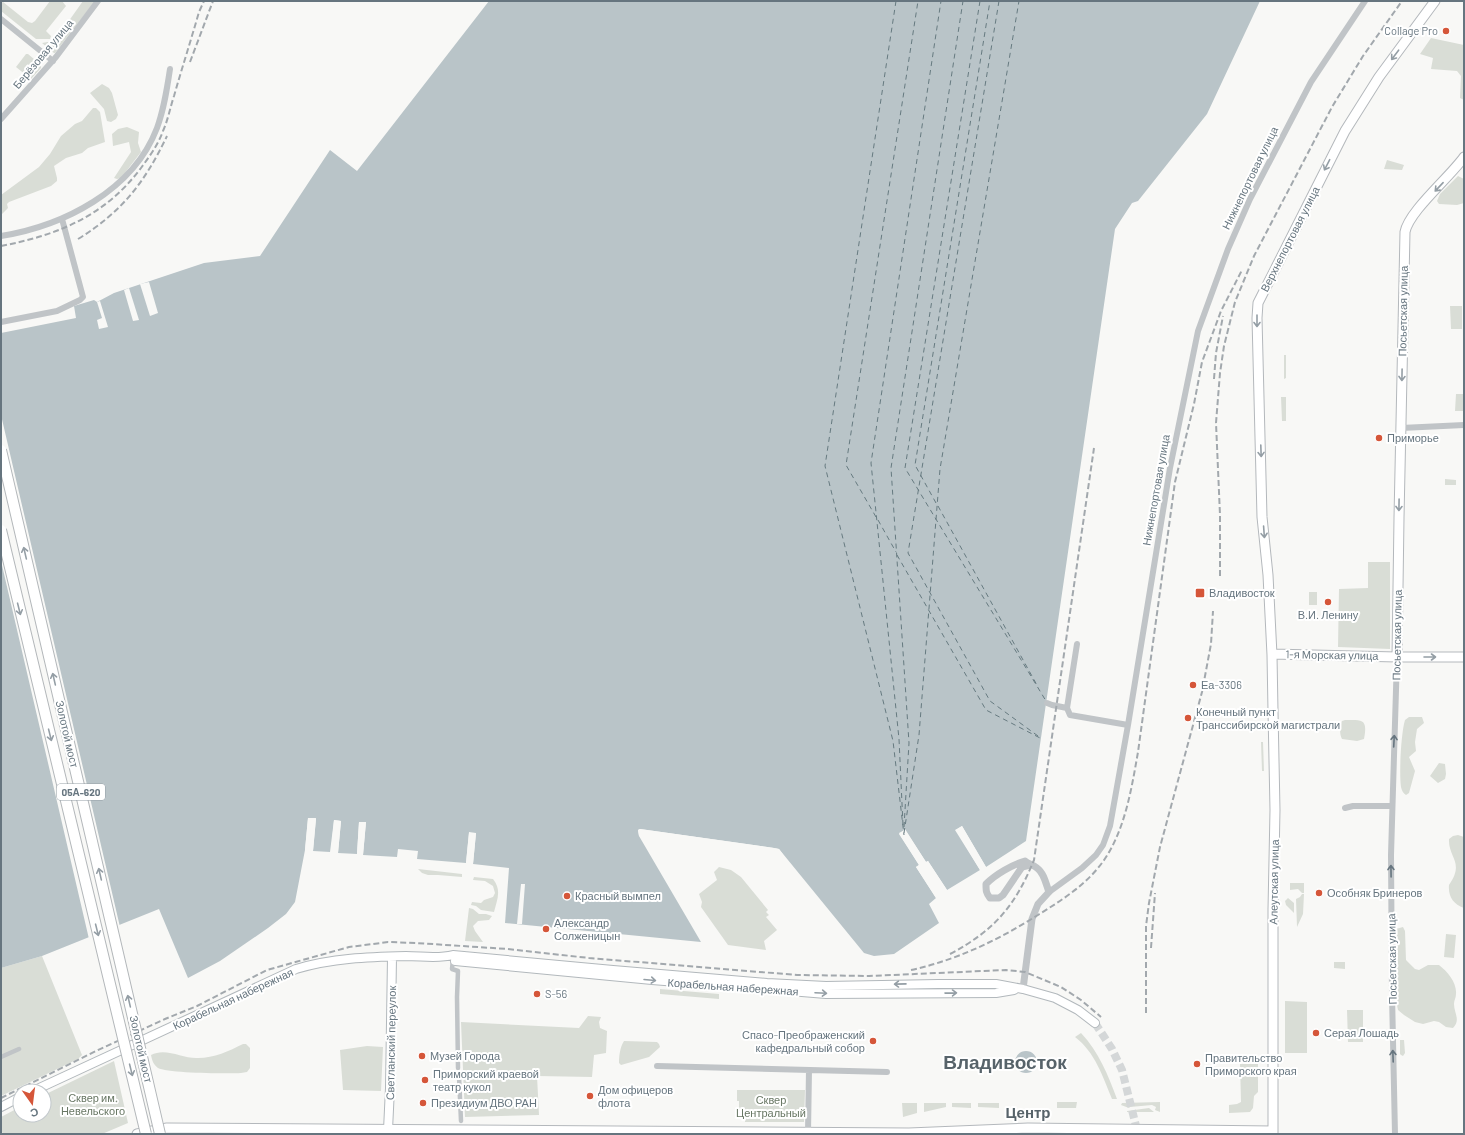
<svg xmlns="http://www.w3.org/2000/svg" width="1465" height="1135" font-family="Barlow,sans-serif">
	<rect width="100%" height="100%" fill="#f8f8f6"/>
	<path fill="#d9ddd6" d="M 50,1 L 62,1 L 66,6 L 46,31 L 51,36 L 50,39 L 36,39 L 1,11 L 1,3 L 3,2 L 28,22 L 32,23 L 35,21 Z
		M 83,1 L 95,1 L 55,53 L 54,53 L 42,43 L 53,41 L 56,39 Z
		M 1431,38 L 1464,45 L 1464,100 L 1460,98 L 1461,76 L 1457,71 L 1431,69 L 1433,58 L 1420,54 Z
		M 26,54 L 28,54 L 41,65 L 41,68 L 31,79 L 16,67 Z
		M 102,84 L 109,88 L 112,93 L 118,115 L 116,119 L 111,122 L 107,121 L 104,109 L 90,93 Z
		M 93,108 L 96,108 L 100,112 L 105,142 L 88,148 L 82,153 L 66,158 L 54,166 L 57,178 L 57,181 L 51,186 L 9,202 L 7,204 L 8,208 L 1,215 L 1,195 L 39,167 L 50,154 L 61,136 L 75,124 L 82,121 Z
		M 127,127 L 139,132 L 138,143 L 141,152 L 121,178 L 117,179 L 114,178 L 131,152 L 129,142 L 113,146 L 112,134 L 118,129 Z
		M 1387,160 L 1404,165 L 1402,170 L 1384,169 Z
		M 1458,176 L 1464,179 L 1464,203 L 1457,205 L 1439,204 L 1437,201 L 1440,194 Z
		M 1450,306 L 1462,306 L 1462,329 L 1451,329 Z
		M 1284,355 L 1286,355 L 1286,378 L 1284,379 Z
		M 1456,394 L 1464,394 L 1464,411 L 1455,411 Z
		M 1281,397 L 1286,397 L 1286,421 L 1282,421 Z
		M 1445,479 L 1456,480 L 1456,485 L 1445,485 Z
		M 1368,562 L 1390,562 L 1390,649 L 1338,647 L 1339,589 L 1368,588 Z
		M 1309,592 L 1317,592 L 1317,605 L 1309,605 Z
		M 1409,717 L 1422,717 L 1424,723 L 1417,729 L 1415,742 L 1416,751 L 1409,757 L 1415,771 L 1409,793 L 1406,795 C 1403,793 1402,791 1401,787 C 1399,774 1401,733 1405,720 Z
		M 1345,720 C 1362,720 1368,718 1364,739 L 1357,741 L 1342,739 C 1339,734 1340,725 1342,721 Z
		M 1261,742 L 1263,742 L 1264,771 L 1262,771 Z
		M 1439,763 L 1445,764 L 1446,774 L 1445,779 L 1438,783 L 1430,776 Z
		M 1458,835 L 1464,837 L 1464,908 C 1453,904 1448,896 1449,885 C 1465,862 1448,858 1449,839 L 1453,836 Z
		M 719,867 L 731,870 L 741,877 L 768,910 L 766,912 L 769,915 L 766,917 L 777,930 L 764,941 L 766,950 L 728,945 L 701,907 L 702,902 L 699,894 L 717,880 L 714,872 Z
		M 418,869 L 462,874 L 462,877 L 438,875 L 428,875 L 422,873 Z
		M 474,877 L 493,879 C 502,890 497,900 494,912 L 481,910 L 476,906 L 471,905 L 472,902 L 481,903 L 484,900 L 493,897 L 495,893 L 493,886 L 485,881 L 473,880 Z
		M 1290,883 L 1304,883 L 1304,893 L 1302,893 L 1298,889 L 1290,890 Z
		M 1302,894 L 1304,894 L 1303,914 L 1297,927 L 1296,899 L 1300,897 Z
		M 1288,898 L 1294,903 L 1294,913 L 1286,905 L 1285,901 Z
		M 469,908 L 473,909 L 479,914 L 486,914 L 492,916 L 489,920 L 478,921 L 473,926 L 475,931 L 483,942 L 465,941 Z
		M 1403,927 L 1405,931 L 1406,960 L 1415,969 L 1419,970 L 1428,965 L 1439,965 C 1448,972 1457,983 1456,994 C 1456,998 1454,1000 1454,1004 C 1454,1013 1461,1020 1453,1028 L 1446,1027 L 1439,1022 L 1434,1021 L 1423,1024 L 1415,1022 L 1404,1015 L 1398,1010 L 1396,1000 L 1395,932 L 1396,929 Z
		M 1446,934 L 1456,935 L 1454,958 L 1444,957 Z
		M 42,956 L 82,1055 L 78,1059 L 1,1096 L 1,968 Z
		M 1334,962 L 1345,962 L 1345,969 L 1334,968 Z
		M 660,989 L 719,994 L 719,999 L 660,994 Z
		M 1285,1001 L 1307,1002 L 1307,1053 L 1285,1053 Z
		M 1347,1010 L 1363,1010 L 1363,1042 L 1348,1042 Z
		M 588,1016 L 601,1017 L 599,1022 L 600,1028 L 607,1031 L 606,1053 L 594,1055 L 592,1077 L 537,1076 L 539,1115 L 465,1117 L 461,1022 L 579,1028 Z
		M 1081,1033 C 1099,1052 1108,1075 1117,1099 L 1112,1099 C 1103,1077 1095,1052 1075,1037 Z
		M 1400,1040 L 1404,1040 L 1405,1053 L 1403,1056 L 1401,1055 L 1400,1054 Z
		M 624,1041 L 657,1042 L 659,1044 L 660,1047 L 649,1057 L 621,1065 L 619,1063 C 619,1056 620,1047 624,1041 Z
		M 243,1044 L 246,1044 L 250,1048 L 250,1068 L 247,1072 L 241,1073 C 227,1074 167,1073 158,1068 C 153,1064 152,1060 151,1055 C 166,1047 183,1059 198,1058 C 214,1058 229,1051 243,1044 Z
		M 367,1046 L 383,1047 L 381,1091 L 343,1090 L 340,1050 Z
		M 114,1061 L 128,1123 L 102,1134 L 3,1134 L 1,1130 L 1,1117 L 20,1107 L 20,1115 L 44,1115 L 44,1095 Z
		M 1240,1064 L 1258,1064 L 1258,1092 L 1254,1096 L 1253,1108 L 1250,1112 L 1229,1113 L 1229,1105 L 1237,1104 L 1241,1102 Z
		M 737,1090 L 805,1090 L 804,1122 L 745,1122 L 745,1111 L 739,1111 L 739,1101 L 737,1101 Z
		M 1057,1102 L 1077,1102 L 1076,1108 L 1057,1108 Z
		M 1160,1102 L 1160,1112 L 1155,1110 L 1156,1107 L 1152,1105 L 1130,1107 L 1129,1108 L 1121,1105 L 1122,1103 Z
		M 902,1103 L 917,1103 L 917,1113 L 903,1117 Z
		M 924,1103 L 946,1103 L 946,1107 L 924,1112 Z
		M 952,1103 L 971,1103 L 971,1108 L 952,1107 Z
		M 978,1103 L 999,1103 L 999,1108 L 978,1107 Z
		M 1149,1108 L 1154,1112 L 1127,1112 L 1127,1111 Z
		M 1010,1116 L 1045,1116 L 1045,1120 L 1009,1119 Z"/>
	<path fill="#b9c4c8" d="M 489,1 L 1260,1 L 1207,114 L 1138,201 L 1132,203 L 1115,229 L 1026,841 L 986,867 L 962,826 L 956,830 L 980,870 L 947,890 L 928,861 L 926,862 L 905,830 L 899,833 L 919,865 L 916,867 L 936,898 L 929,904 L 939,923 L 894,954 L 874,956 L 864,953 L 779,849 L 774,848 L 640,829 L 638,830 L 639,836 L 701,942 L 505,923 L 509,868 L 473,864 L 476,833 L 469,833 L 466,863 L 417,859 L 418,851 L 398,849 L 397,857 L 363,855 L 366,822 L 359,822 L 357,854 L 338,853 L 341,821 L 334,820 L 330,852 L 313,851 L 316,819 L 308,818 L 305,850 L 295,902 L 286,914 L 268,928 L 220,961 L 188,978 L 159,909 L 42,956 L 1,968 L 1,333 L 76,318 L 74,306 L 94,300 L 97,302 L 114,293 L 204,263 L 260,256 L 330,150 L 357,171 Z
		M1015 1062a11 11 0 1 1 22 0a11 11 0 1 1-22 0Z"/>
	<path fill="#f8f8f6" d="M 149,282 L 158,313 L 150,316 L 140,284 Z
		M 129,288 L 139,320 L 133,321 L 124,290 Z
		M 100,301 L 108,327 L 99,329 L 97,320 L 102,318 L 97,302 Z
		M 1,415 L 120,927 L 89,939 L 1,561 Z
		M 308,818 L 316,818 L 313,851 L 311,850 L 314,820 L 310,820 L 307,850 L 305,850 Z
		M 334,820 L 341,821 L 338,853 L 336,853 L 339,823 L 335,823 L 332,852 L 331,852 Z
		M 359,822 L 366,822 L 363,855 L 361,855 L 364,824 L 361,824 L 359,854 L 357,854 Z
		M 962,826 L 986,867 L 984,868 L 961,828 L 958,830 L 981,869 L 980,870 L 955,830 Z
		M 640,829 L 774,848 L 779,849 L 784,856 L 781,855 L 778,851 L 773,850 L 641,831 L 642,837 L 639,836 L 638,830 Z
		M 905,829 L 926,862 L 928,861 L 947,890 L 945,892 L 928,864 L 925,863 L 904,832 L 902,834 L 921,864 L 919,868 L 937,897 L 936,898 L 916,867 L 919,865 L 899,834 Z
		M 469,832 L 476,833 L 473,864 L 471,864 L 474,835 L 471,834 L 468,863 L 466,863 Z
		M 521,884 L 525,884 L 522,924 L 517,924 Z"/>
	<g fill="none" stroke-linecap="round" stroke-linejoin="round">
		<path stroke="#667a80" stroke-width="1" stroke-dasharray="5 4" stroke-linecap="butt" d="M 896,1 L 825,466 L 893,741 L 904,835
			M 980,1 L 905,468 L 1046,701
			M 999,1 L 908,553 L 990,701 L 1038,736
			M 936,503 L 915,465 L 990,1
			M 938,506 L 1038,687
			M 876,517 L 846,465 L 918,1
			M 878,520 L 896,552
			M 897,555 L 986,710 L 1042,739
			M 903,825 L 899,739 L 871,463 L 941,1
			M 904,827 L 909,743 L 891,468 L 963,1
			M 904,833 L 919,735 L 940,469 L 1019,1"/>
		<path stroke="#d4d7d8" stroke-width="8" stroke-dasharray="8 4" stroke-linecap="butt" d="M 1095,1023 L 1112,1049 L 1122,1070 L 1138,1134"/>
		<defs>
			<path id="secondary" d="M 455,961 L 652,980 L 826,994 L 996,993 L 1014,990
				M 33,1091 L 296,969 C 332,958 369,957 406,956 C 422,956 438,959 453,955 L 613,970 L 767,983 L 826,986 L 938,984 L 996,984 L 1023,989 L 1055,998 L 1078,1010 L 1095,1023
				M 1,1107 L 20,1097
				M 388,1130 L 390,1088 L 392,957"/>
			<path id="primary" d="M 1272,654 L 1397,657 L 1464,657
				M 1397,657 L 1399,518 L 1405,232 C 1409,211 1450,177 1464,157
				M 137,1134 L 167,1128 L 909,1133 L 1028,1128 L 1273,1131
				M 1273,1134 L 1273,909 L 1275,810 L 1273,711 L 1272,655 L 1268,575 L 1262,517 L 1257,318 L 1258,303 L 1345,131 L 1379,77 L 1435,1"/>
		</defs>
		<use href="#secondary" stroke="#b2b8bc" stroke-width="10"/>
		<use href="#primary" stroke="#b4b8bc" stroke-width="11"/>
		<path stroke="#c0c4c7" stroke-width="4.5" d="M 453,959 L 452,969 L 458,971 L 457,997 L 458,1068
			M 1,1057 L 19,1049
			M 459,1076 L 461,1121"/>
		<path stroke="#c0c4c7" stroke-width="6" d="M 1,19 L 53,61
			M 1,119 L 56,57 L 98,1
			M 1,236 C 63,226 133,191 157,128 C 164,109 167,89 170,69
			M 1,322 L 57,311 L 80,300 L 83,297 L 62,219
			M 1401,428 L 1464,425
			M 1077,644 L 1067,708 L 1070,715 L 1128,725
			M 1047,703 L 1052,705 L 1067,708
			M 1345,808 L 1353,806 L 1392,806
			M 1049,892 L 1082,868 L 1096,855 L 1103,845 L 1110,826 L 1128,725 L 1170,468 L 1198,331 L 1228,249 L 1250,199 L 1311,82 L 1365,1
			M 657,1066 L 887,1072
			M 808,1133 L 809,1070
			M 1395,1134 L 1392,994 L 1391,855 L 1397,657"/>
		<path stroke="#c0c4c7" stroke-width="7" d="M 1023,989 L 1032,919 L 1038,904 L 1049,892 C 1046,884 1044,873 1037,868 C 1034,865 1028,864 1025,861 C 1012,865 996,874 986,884 C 986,891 986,893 990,898 L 999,898 L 1003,895 L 1022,867 L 1030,865"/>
		<use href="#secondary" stroke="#fff" stroke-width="8"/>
		<use href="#primary" stroke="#fff" stroke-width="9"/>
		<path stroke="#a2a8ad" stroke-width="2" stroke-dasharray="6 3" stroke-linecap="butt" d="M 190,62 L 213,1
			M 78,239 C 122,212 145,182 167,136
			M 1,246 C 58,235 105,216 141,168 C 149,157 158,145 163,131 C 168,120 170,108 174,96 C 182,68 191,40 199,12 L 204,1
			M 1214,379 L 1216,353 L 1223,316
			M 1220,576 L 1220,515 L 1216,423 L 1220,373 L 1224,346 L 1235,302 L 1254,256 L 1332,107 L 1363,56 L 1402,1
			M 1151,948 L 1155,893
			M 950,954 C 995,930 1015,906 1034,860 L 1094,448
			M 911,970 C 957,960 998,940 1038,915 C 1065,898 1091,882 1108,854 C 1126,824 1132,786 1138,752 L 1175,482 L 1194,404 L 1202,362 L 1221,311 L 1242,270
			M 1146,1013 L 1146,926 L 1149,903 L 1160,847 L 1202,692 L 1211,644 L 1213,611
			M 1,1098 L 96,1051 L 165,1019 L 197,1006 L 267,970 L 349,947 L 373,944 L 388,942 L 416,943 L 508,949 L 589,958 L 797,975 L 869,976 L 1006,970 L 1025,972 L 1061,987 L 1081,1000 L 1101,1017"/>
		<defs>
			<path id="trunk-bridge" d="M 1,450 L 160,1134
				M 1,530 L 146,1134"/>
		</defs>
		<use href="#trunk-bridge" stroke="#b3b7ba" stroke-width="12" stroke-linecap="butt"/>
		<use href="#trunk-bridge" stroke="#fff" stroke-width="10"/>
	</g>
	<defs><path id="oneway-shaft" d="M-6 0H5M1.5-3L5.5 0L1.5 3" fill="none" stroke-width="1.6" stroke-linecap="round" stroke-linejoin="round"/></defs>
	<g stroke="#949ea5">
		<use href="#oneway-shaft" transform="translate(1395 55) rotate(127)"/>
		<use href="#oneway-shaft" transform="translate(1327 165) rotate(117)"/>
		<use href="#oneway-shaft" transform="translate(1439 187) rotate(133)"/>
		<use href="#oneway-shaft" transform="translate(1257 321) rotate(90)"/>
		<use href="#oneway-shaft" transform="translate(1402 375) rotate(91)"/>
		<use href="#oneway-shaft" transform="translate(1261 451) rotate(88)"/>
		<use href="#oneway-shaft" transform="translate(1399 505) rotate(91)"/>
		<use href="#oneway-shaft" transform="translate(1264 532) rotate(86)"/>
		<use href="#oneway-shaft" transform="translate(25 553) rotate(-103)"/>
		<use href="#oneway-shaft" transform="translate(19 609) rotate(76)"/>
		<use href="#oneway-shaft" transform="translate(1430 657)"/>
		<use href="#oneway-shaft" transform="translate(54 679) rotate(-103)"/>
		<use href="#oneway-shaft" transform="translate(50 735) rotate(76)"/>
		<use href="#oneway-shaft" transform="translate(100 874) rotate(-103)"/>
		<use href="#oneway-shaft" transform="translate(97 930) rotate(76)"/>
		<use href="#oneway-shaft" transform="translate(650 980) rotate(5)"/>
		<use href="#oneway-shaft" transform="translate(900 984) rotate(179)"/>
		<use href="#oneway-shaft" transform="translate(821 993) rotate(3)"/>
		<use href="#oneway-shaft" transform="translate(951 993) rotate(-1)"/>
		<use href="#oneway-shaft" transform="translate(129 1001) rotate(-103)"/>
		<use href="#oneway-shaft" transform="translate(131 1070) rotate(76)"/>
	</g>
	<g stroke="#66757f">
		<use href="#oneway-shaft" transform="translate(1394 741) rotate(-87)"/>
		<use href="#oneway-shaft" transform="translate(1391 871) rotate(-91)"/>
		<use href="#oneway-shaft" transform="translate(1393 1056) rotate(-92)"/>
	</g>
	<g fill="#d55639" stroke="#fff" stroke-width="1.5">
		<circle cx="1446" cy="31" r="4"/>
		<circle cx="1379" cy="438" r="4"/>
		<rect x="1195" y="588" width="10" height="10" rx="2"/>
		<circle cx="1328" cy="602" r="4"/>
		<circle cx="1193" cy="685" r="4"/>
		<circle cx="1188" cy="718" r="4"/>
		<circle cx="1319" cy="893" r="4"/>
		<circle cx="567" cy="896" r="4"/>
		<circle cx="546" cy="929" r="4"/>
		<circle cx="537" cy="994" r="4"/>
		<circle cx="1316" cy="1033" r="4"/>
		<circle cx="873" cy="1041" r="4"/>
		<circle cx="422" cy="1056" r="4"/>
		<circle cx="1197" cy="1064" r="4"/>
		<circle cx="425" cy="1080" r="4"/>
		<circle cx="590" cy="1096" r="4"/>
		<circle cx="423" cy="1103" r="4"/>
	</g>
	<g text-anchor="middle" stroke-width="4" stroke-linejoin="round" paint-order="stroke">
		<rect fill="#fff" stroke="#949ea5" stroke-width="1" x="57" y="784" width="48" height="16" rx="3"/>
		<g font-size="10" font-weight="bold" fill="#66757f">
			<text x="81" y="796">05А-620</text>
		</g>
		<g font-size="11" fill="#66757f" stroke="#fff" text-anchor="start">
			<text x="1438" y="35" text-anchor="end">Collage Pro</text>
			<text x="1387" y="442">Приморье</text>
			<text x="1209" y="597">Владивосток</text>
			<text x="1328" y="619" text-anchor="middle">В.И. Ленину</text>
			<text x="1201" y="689">Еа-3306</text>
			<text x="1196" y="716">Конечный пункт<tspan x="1196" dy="13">Транссибирской магистрали</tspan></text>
			<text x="1327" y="897">Особняк Бринеров</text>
			<text x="575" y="900">Красный вымпел</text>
			<text x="554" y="927">Александр<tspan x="554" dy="13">Солженицын</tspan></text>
			<text x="545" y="998">S-56</text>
			<text x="1324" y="1037">Серая Лошадь</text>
			<text x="865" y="1039" text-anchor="end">Спасо-Преображенский<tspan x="865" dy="13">кафедральный собор</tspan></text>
			<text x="430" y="1060">Музей Города</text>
			<text x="1205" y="1062">Правительство<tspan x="1205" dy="13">Приморского края</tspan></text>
			<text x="433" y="1078">Приморский краевой<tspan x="433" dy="13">театр кукол</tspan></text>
			<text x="598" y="1094">Дом офицеров<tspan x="598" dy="13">флота</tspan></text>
			<text x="431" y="1107">Президиум ДВО РАН</text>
		</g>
		<g font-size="11" fill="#66757f" stroke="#fff">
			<text transform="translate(43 54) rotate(-50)" y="4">Берёзовая улица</text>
			<text transform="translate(1250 178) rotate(-64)" y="4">Нижнепортовая улица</text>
			<text transform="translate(1290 239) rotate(-63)" y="4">Верхнепортовая улица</text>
			<text transform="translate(1403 311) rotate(-89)" y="4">Посьетская улица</text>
			<text transform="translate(1156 490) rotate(-80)" y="4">Нижнепортовая улица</text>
			<text transform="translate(1397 635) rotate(-89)" y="4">Посьетская улица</text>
			<text transform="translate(1332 655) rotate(1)" y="4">1-я Морская улица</text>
			<text transform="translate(67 734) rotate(77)" y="4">Золотой мост</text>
			<text transform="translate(1274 882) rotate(-89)" y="4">Алеутская улица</text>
			<text transform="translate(1392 959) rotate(-91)" y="4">Посьетская улица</text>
			<text transform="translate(733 987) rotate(4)" y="4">Корабельная набережная</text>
			<text transform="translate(233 999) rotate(-25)" y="4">Корабельная набережная</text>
			<text transform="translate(391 1043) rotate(-89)" y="4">Светланский переулок</text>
			<text transform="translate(141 1049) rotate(77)" y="4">Золотой мост</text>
		</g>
		<g font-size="11" fill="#687764" stroke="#fff">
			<text x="93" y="1102">Сквер им.<tspan x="93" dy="13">Невельского</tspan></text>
			<text x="771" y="1104">Сквер<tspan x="771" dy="13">Центральный</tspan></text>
		</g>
		<g font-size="15" font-weight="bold" fill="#57636a" stroke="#fff">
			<text x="1028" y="1118">Центр</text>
		</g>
		<g font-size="19" font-weight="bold" fill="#57636a" stroke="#fff">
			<text x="1005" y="1069">Владивосток</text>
		</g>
	</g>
	<rect width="1465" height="1135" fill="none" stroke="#66757f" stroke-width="4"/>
	<g transform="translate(32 1103) rotate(166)"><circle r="19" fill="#ffffff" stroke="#c2c8cc"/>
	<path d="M0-3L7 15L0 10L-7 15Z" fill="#d55639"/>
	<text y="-6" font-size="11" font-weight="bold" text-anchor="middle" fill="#66757f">С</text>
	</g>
</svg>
